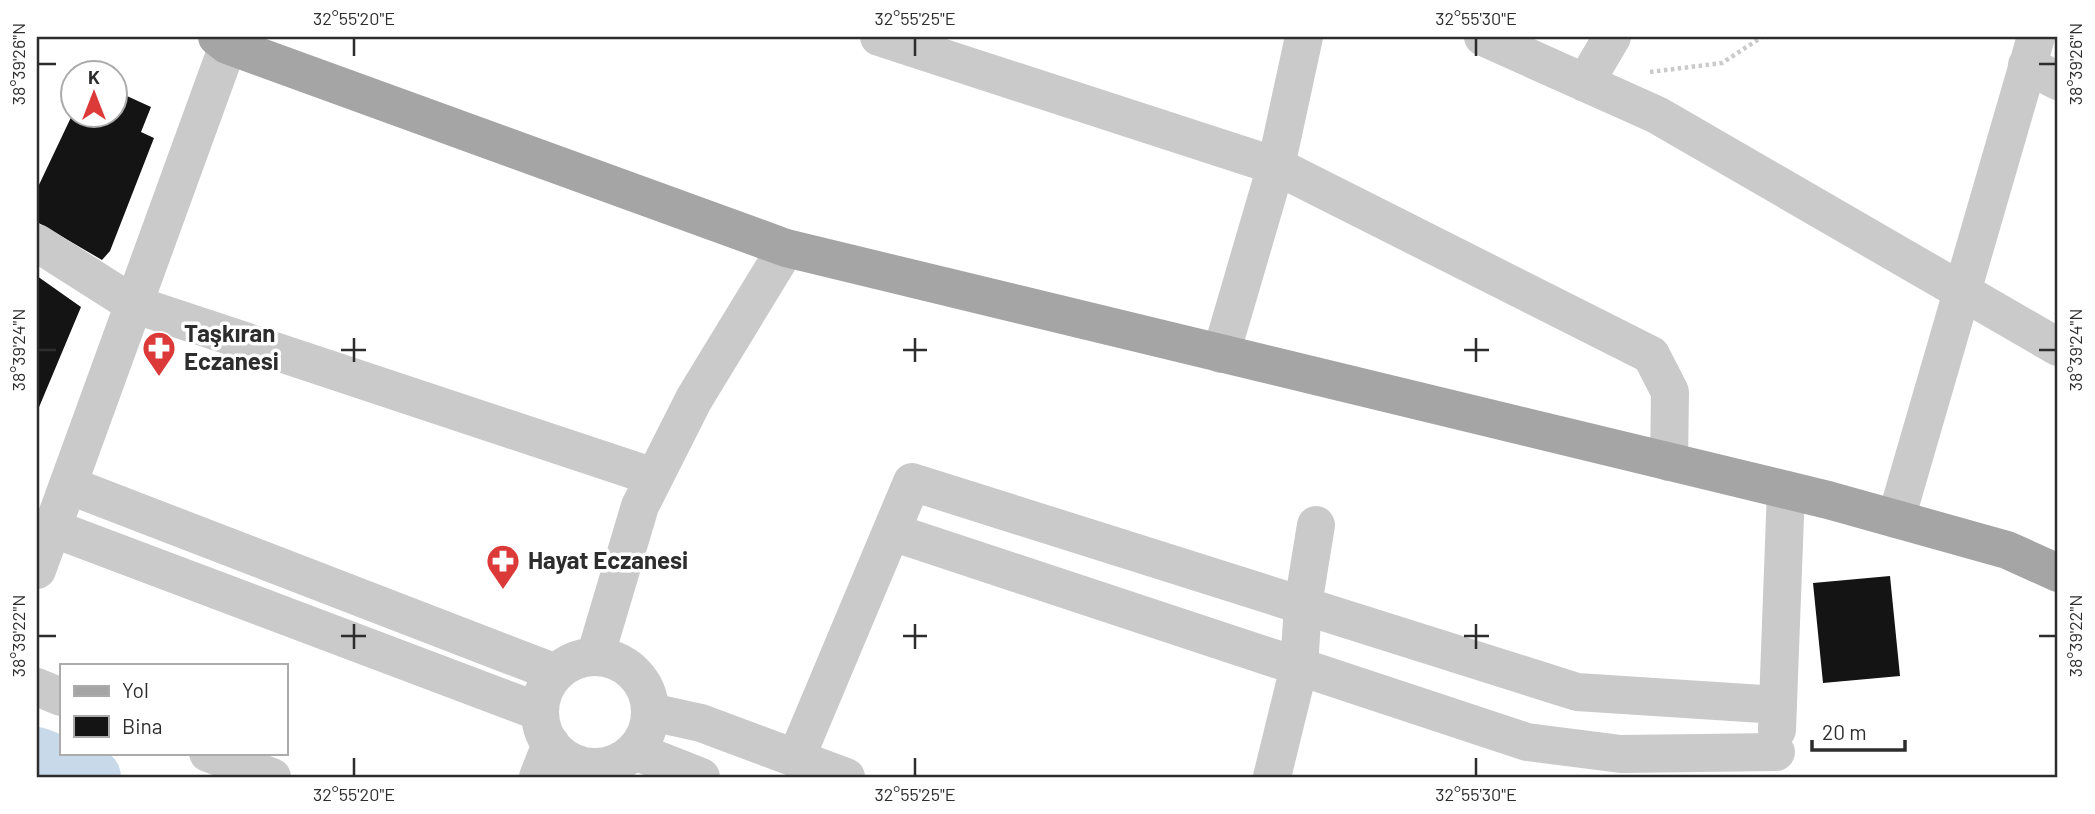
<svg xmlns="http://www.w3.org/2000/svg" width="2095" height="814" font-family="Barlow,sans-serif">
	<rect width="100%" height="100%" fill="#fff"/>
	<g fill="none" stroke-linecap="round" stroke-linejoin="round">
		<path stroke="#c8dae9" stroke-width="56" d="M 37,755 L 93,777"/>
	</g>
	<path fill="#141414" d="M 116,91 L 151,107 L 141,132 L 154,138 L 110,251 L 102,260 L 37,222 L 37,189 L 74,111 L 74,116 L 116,116 Z
		M 37,276 L 81,307 L 37,412 Z
		M 1890,576 L 1900,676 L 1823,683 L 1813,583 Z"/>
	<g fill="none" stroke-linecap="round" stroke-linejoin="round">
		<path stroke="#cacaca" stroke-width="4.5" stroke-dasharray="3.5 3.5" stroke-linecap="butt" d="M 1650,72 L 1722,63 L 1762,37"/>
		<path stroke="#cacaca" stroke-width="38" d="M 879,37 L 1276,166 L 1651,355 L 1670,392 L 1669,462
			M 1483,37 L 1657,115 L 2058,347
			M 2027,65 L 2058,81
			M 1585,83 L 1612,37
			M 37,243 L 133,304 L 654,477
			M 1221,354 L 1276,166 L 1304,37
			M 68,485 L 556,673
			M 1896,519 L 2036,37
			M 52,528 L 540,712
			M 892,532 L 1527,742 L 1621,754 L 1776,752
			M 37,570 L 231,37
			M 595,657 L 640,506 L 694,399 L 786,248
			M540 712a55 55 0 1 1 110 0a55 55 0 1 1-110 0Z
			M 37,687 L 61,697
			M 651,712 L 701,723 L 846,777
			M 1777,730 L 1786,490
			M 635,751 L 701,777
			M 208,753 L 272,777
			M 796,758 L 912,482 L 1577,692 L 1778,705
			M 538,777 L 551,744
			M 1272,777 L 1299,667 L 1303,605 L 1316,525"/>
		<path stroke="#a5a5a5" stroke-width="38" d="M 217,37 L 227,45 L 786,248 L 1828,500 L 2007,550 L 2058,573"/>
	</g>
	<path fill="none" stroke="#2d2d2d" stroke-width="2.5" d="M 354,38 L 354,56M 915,38 L 915,56M 1476,38 L 1476,56M 38,64 L 56,64M 2039,64 L 2056,64M 354,338 L 354,362M 915,338 L 915,362M 1476,338 L 1476,362M 38,350 L 56,350M 341,350 L 366,350M 903,350 L 927,350M 1464,350 L 1489,350M 2039,350 L 2056,350M 354,624 L 354,649M 915,624 L 915,649M 1476,624 L 1476,649M 38,636 L 56,636M 341,636 L 366,636M 903,636 L 927,636M 1464,636 L 1489,636M 2039,636 L 2056,636M 354,758 L 354,776M 915,758 L 915,776M 1476,758 L 1476,776"/>
	<defs>
		<symbol id="pharmacy-pin" viewBox="-11 -11 22 30"><path d="M0 17L-7.5 6A9.5 9.5 0 1 1 7.5 6Z" fill="#db3a39" stroke="#fff"/><path d="M-2-6h4v4h4v4h-4v4h-4v-4h-4v-4h4Z" fill="#fff"/></symbol>
	</defs>
	<g fill-rule="evenodd">
		<use href="#pharmacy-pin" x="140" y="329" width="38" height="52"/>
		<use href="#pharmacy-pin" x="484" y="542" width="38" height="52"/>
	</g>
	<g text-anchor="middle" stroke-width="7" stroke-linejoin="round" paint-order="stroke">
		<g font-size="24" font-weight="bold" fill="#2d2d2d" stroke="#fff" text-anchor="start">
			<text x="184" y="342">Taşkıran<tspan x="184" dy="28">Eczanesi</tspan></text>
			<text x="528" y="569">Hayat Eczanesi</text>
		</g>
	</g>
	<rect width="2095" height="814" fill="none" stroke="#ffffff" stroke-width="77"/>
	<rect x="60" y="664" width="228" height="91" fill="#ffffff" stroke="#ababab" stroke-width="2"/>
	<rect x="74" y="686" width="35" height="10" fill="#a5a5a5" stroke="#ababab" stroke-width="2"/>
	<text x="122" y="698" font-size="21" fill="#2d2d2d">Yol</text>
	<rect x="74" y="716" width="35" height="21" fill="#141414" stroke="#ababab" stroke-width="2"/>
	<text x="122" y="734" font-size="21" fill="#2d2d2d">Bina</text>
	<g transform="translate(94 94)"><circle r="33" fill="#ffffff" stroke="#ababab" stroke-width="2"/>
	<path d="M0-5L12 26L0 18L-12 26Z" fill="#db3a39"/>
	<text y="-10" font-size="19" font-weight="bold" text-anchor="middle" fill="#2d2d2d">K</text>
	</g>
	<path d="M1812 740v10h93v-10" fill="none" stroke="#2d2d2d" stroke-width="3.5"/>
	<text x="1822" y="740" font-size="21" fill="#2d2d2d" stroke="#ffffff" stroke-width="5" paint-order="stroke">20 m</text>
	<rect x="38" y="38" width="2018" height="738" fill="none" stroke="#2d2d2d" stroke-width="2.5"/>
	<g font-size="18" text-anchor="middle" fill="#2d2d2d">
		<text x="354" y="25">32°55'20"E</text>
		<text x="915" y="25">32°55'25"E</text>
		<text x="1476" y="25">32°55'30"E</text>
		<text transform="translate(19 64) rotate(-90)" y="6">38°39'26"N</text>
		<text transform="translate(2076 64) rotate(-90)" y="6">38°39'26"N</text>
		<text transform="translate(19 350) rotate(-90)" y="6">38°39'24"N</text>
		<text transform="translate(2076 350) rotate(-90)" y="6">38°39'24"N</text>
		<text transform="translate(19 636) rotate(-90)" y="6">38°39'22"N</text>
		<text transform="translate(2076 636) rotate(-90)" y="6">38°39'22"N</text>
		<text x="354" y="801">32°55'20"E</text>
		<text x="915" y="801">32°55'25"E</text>
		<text x="1476" y="801">32°55'30"E</text>
	</g>
</svg>
